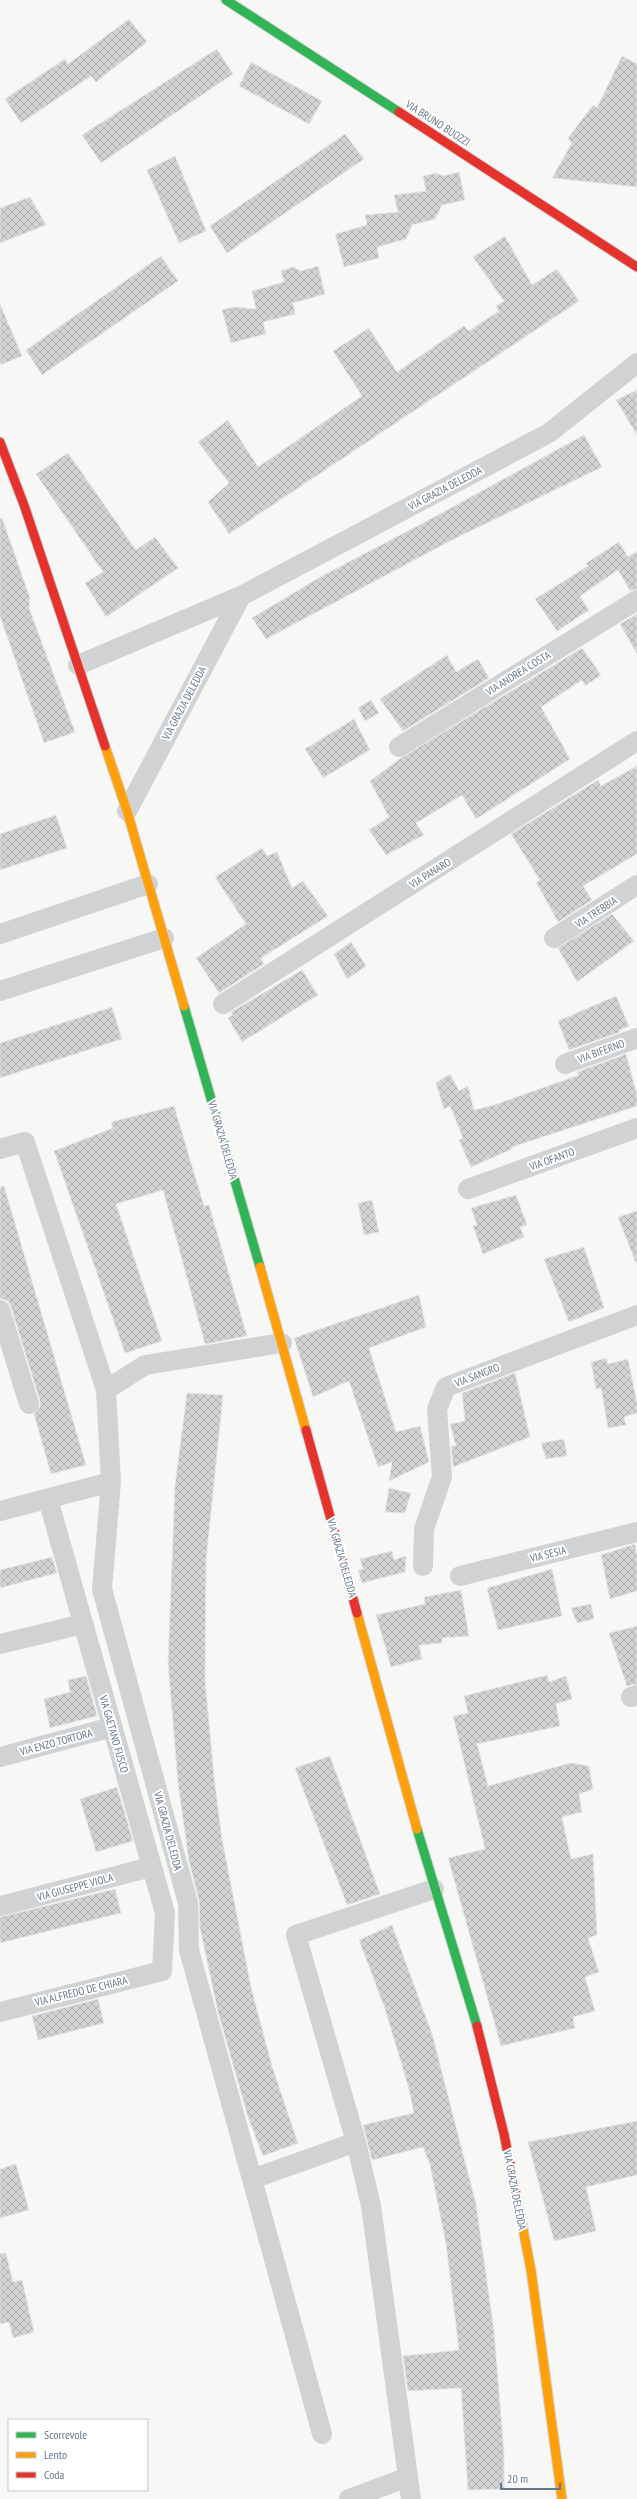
<svg xmlns="http://www.w3.org/2000/svg" width="637" height="2499" font-family="'PT Sans Narrow',sans-serif">
	<defs>
		<pattern id="building-cross-hatch" width="8" height="8" patternUnits="userSpaceOnUse"><rect width="8" height="8" fill="#d2d3d4"/><path d="M0 0l8 8M0 8l8-8" fill="none" stroke="#aeb0b2"/></pattern>
	</defs>
	<rect width="100%" height="100%" fill="#f7f7f6"/>
	<path fill="url(#building-cross-hatch)" stroke="#e6e6e6" d="M 129,19 L 147,42 L 96,82 L 91,76 L 21,123 L 5,99 L 65,59 L 68,64 Z
		M 217,49 L 233,74 L 101,163 L 82,135 Z
		M 622,56 L 637,64 L 637,187 L 552,178 L 572,143 L 568,138 L 593,105 L 597,108 Z
		M 251,62 L 322,101 L 309,124 L 239,86 Z
		M 345,134 L 364,159 L 227,253 L 210,226 Z
		M 175,156 L 206,231 L 179,243 L 147,170 Z
		M 459,172 L 465,200 L 442,205 L 435,219 L 412,225 L 406,239 L 377,247 L 379,258 L 344,267 L 335,234 L 367,225 L 365,215 L 398,212 L 394,195 L 426,191 L 423,176 L 436,173 L 443,176 Z
		M 30,197 L 46,225 L 0,243 L 0,208 Z
		M 505,236 L 532,285 L 557,269 L 579,301 L 229,534 L 208,502 L 229,483 L 198,442 L 228,420 L 258,467 L 362,396 L 333,351 L 369,328 L 397,372 L 464,326 L 469,331 L 499,311 L 496,306 L 504,301 L 473,257 Z
		M 161,256 L 178,281 L 42,375 L 26,350 Z
		M 318,266 L 325,294 L 293,303 L 295,314 L 263,322 L 266,334 L 231,343 L 222,310 L 233,307 L 256,309 L 252,291 L 284,282 L 281,271 L 293,267 L 301,271 Z
		M 0,304 L 22,356 L 0,365 Z
		M 637,390 L 637,435 L 616,400 Z
		M 584,435 L 602,467 L 450,541 L 266,639 L 252,618 L 322,576 L 427,521 Z
		M 68,453 L 136,550 L 155,537 L 178,568 L 106,617 L 85,583 L 103,572 L 36,474 Z
		M 2,518 L 30,598 L 29,608 L 75,732 L 44,743 L 0,616 L 0,519 Z
		M 619,542 L 628,557 L 637,551 L 637,589 L 630,591 L 618,570 L 580,596 L 589,610 L 557,631 L 535,599 L 588,566 L 586,563 Z
		M 637,614 L 637,654 L 620,624 Z
		M 582,648 L 601,675 L 585,686 L 582,680 L 541,707 L 570,759 L 476,819 L 462,795 L 416,823 L 424,835 L 386,855 L 369,830 L 389,817 L 370,781 L 401,758 Z
		M 447,655 L 456,672 L 478,659 L 489,678 L 403,731 L 380,699 Z
		M 371,700 L 379,713 L 365,721 L 358,708 Z
		M 354,719 L 370,750 L 323,778 L 305,749 Z
		M 637,766 L 637,854 L 583,886 L 592,900 L 558,922 L 536,882 L 540,880 L 511,834 L 598,780 L 601,786 Z
		M 56,815 L 67,848 L 0,870 L 0,834 Z
		M 262,848 L 267,856 L 277,852 L 292,888 L 303,881 L 328,916 L 261,958 L 264,964 L 219,993 L 196,958 L 246,924 L 215,877 Z
		M 612,914 L 634,941 L 577,982 L 558,948 Z
		M 351,942 L 366,966 L 347,979 L 334,954 Z
		M 302,970 L 318,995 L 242,1042 L 228,1018 L 233,1015 L 231,1012 Z
		M 616,996 L 629,1026 L 619,1030 L 620,1032 L 569,1050 L 558,1021 Z
		M 112,1007 L 122,1039 L 0,1078 L 0,1043 Z
		M 626,1054 L 637,1095 L 637,1106 L 512,1147 L 512,1149 L 471,1167 L 459,1140 L 463,1138 L 450,1106 L 444,1109 L 436,1083 L 450,1074 L 459,1091 L 468,1086 L 474,1110 L 494,1105 L 579,1075 L 577,1072 Z
		M 174,1106 L 204,1206 L 209,1205 L 247,1336 L 205,1344 L 163,1190 L 116,1204 L 162,1341 L 125,1353 L 54,1151 L 113,1128 L 111,1122 Z
		M 4,1186 L 86,1465 L 51,1474 L 34,1414 L 40,1407 L 40,1401 L 11,1307 L 8,1301 L 0,1298 L 0,1187 Z
		M 516,1195 L 527,1225 L 520,1227 L 524,1237 L 483,1254 L 473,1226 L 477,1225 L 471,1208 Z
		M 372,1200 L 379,1232 L 364,1235 L 358,1203 Z
		M 637,1211 L 637,1262 L 636,1263 L 618,1217 Z
		M 584,1247 L 604,1308 L 569,1322 L 544,1259 Z
		M 419,1295 L 426,1327 L 369,1348 L 396,1432 L 420,1426 L 429,1462 L 389,1481 L 392,1462 L 378,1467 L 349,1381 L 313,1397 L 294,1338 Z
		M 606,1358 L 608,1364 L 628,1359 L 637,1403 L 637,1413 L 624,1417 L 626,1425 L 608,1428 L 601,1388 L 596,1389 L 591,1362 Z
		M 515,1373 L 530,1437 L 453,1467 L 451,1446 L 456,1446 L 450,1424 L 465,1421 L 462,1393 Z
		M 187,1393 L 223,1395 L 206,1561 L 205,1681 L 214,1776 L 222,1839 L 251,1987 L 272,2066 L 298,2143 L 263,2156 L 248,2117 L 218,2012 L 200,1928 L 199,1900 L 189,1861 L 178,1783 L 168,1663 L 175,1485 Z
		M 564,1439 L 567,1456 L 546,1459 L 541,1443 Z
		M 389,1488 L 411,1493 L 405,1513 L 385,1512 Z
		M 635,1544 L 637,1556 L 637,1591 L 610,1599 L 601,1555 Z
		M 392,1551 L 394,1560 L 406,1556 L 405,1572 L 362,1583 L 358,1570 L 363,1569 L 360,1559 Z
		M 52,1557 L 57,1573 L 0,1588 L 0,1570 Z
		M 552,1569 L 562,1616 L 498,1630 L 487,1588 Z
		M 461,1590 L 469,1636 L 442,1638 L 442,1643 L 419,1645 L 422,1659 L 391,1667 L 376,1615 L 425,1604 L 424,1597 Z
		M 591,1604 L 594,1619 L 577,1623 L 571,1608 Z
		M 637,1626 L 637,1684 L 627,1686 L 609,1633 Z
		M 547,1675 L 549,1682 L 566,1676 L 572,1699 L 556,1704 L 560,1726 L 477,1744 L 488,1786 L 570,1763 L 589,1766 L 593,1789 L 579,1794 L 582,1812 L 562,1817 L 571,1859 L 593,1854 L 597,1935 L 588,1938 L 599,1972 L 585,1977 L 595,2011 L 573,2017 L 575,2028 L 501,2046 L 448,1858 L 485,1849 L 453,1716 L 468,1713 L 464,1696 Z
		M 86,1676 L 97,1716 L 50,1728 L 44,1699 L 70,1692 L 68,1680 Z
		M 330,1756 L 380,1894 L 347,1905 L 295,1768 Z
		M 117,1787 L 133,1841 L 96,1852 L 80,1799 Z
		M 115,1889 L 121,1913 L 0,1943 L 0,1917 Z
		M 392,1925 L 432,2034 L 476,2204 L 494,2331 L 504,2453 L 504,2489 L 468,2490 L 461,2388 L 408,2391 L 403,2356 L 459,2350 L 446,2244 L 430,2165 L 423,2147 L 372,2160 L 363,2125 L 414,2113 L 409,2089 L 385,2009 L 359,1940 Z
		M 98,1999 L 104,2023 L 38,2040 L 32,2016 Z
		M 637,2121 L 637,2175 L 586,2187 L 596,2231 L 554,2241 L 528,2142 Z
		M 16,2164 L 29,2210 L 0,2218 L 0,2169 Z
		M 6,2253 L 13,2282 L 22,2280 L 34,2332 L 13,2338 L 9,2322 L 0,2324 L 0,2254 Z"/>
	<g fill="none" stroke-linecap="round" stroke-linejoin="round">
		<defs>
			<path id="fast" d="M 226,0 L 399,112
				M 184,1006 L 260,1267
				M 417,1829 L 477,2026"/>
			<path id="slow" d="M 105,746 L 127,811 L 184,1006
				M 260,1267 L 306,1430
				M 357,1613 L 417,1829
				M 522,2224 L 531,2270 L 562,2499"/>
			<path id="jam" d="M 399,112 L 637,267
				M 0,442 L 24,505 L 105,746
				M 306,1430 L 357,1613
				M 477,2026 L 504,2134 L 522,2224"/>
		</defs>
		<use href="#fast" stroke="#d2d4d6" stroke-width="11"/>
		<use href="#slow" stroke="#d2d4d6" stroke-width="11"/>
		<use href="#jam" stroke="#d2d4d6" stroke-width="11"/>
		<path stroke="#d1d2d3" stroke-width="20" d="M 78,665 L 241,596 L 549,433 L 637,363
			M 399,747 L 637,600
			M 127,811 L 241,596
			M 0,934 L 148,884
			M 554,938 L 637,885
			M 0,991 L 164,938
			M 223,1004 L 637,741
			M 565,1064 L 637,1038
			M 0,1149 L 25,1142 L 106,1390
			M 468,1189 L 637,1128
			M 0,1310 L 29,1404
			M 111,1482 L 102,1589 L 188,1903 L 189,1950 L 252,2179 L 356,2142 L 371,2206 L 411,2499
			M 0,1511 L 111,1482 L 106,1390 L 145,1365 L 282,1343
			M 423,1566 L 424,1529 L 442,1477 L 437,1409 L 446,1387 L 637,1315
			M 460,1576 L 637,1532
			M 0,1644 L 83,1624
			M 631,1697 L 637,1695
			M 0,1757 L 112,1727
			M 0,1906 L 151,1867
			M 0,2012 L 162,1971 L 165,1913 L 48,1499
			M 356,2142 L 296,1935 L 434,1889
			M 252,2179 L 322,2434
			M 349,2499 L 408,2477"/>
		<use href="#fast" stroke="#30b455" stroke-width="9"/>
		<use href="#slow" stroke="#ff9f0a" stroke-width="9"/>
		<use href="#jam" stroke="#e5322d" stroke-width="9"/>
	</g>
	<g text-anchor="middle" stroke-width="4" stroke-linejoin="round" paint-order="stroke">
		<g font-size="11" fill="#657889" stroke="#fff">
			<text transform="translate(438 123) rotate(33)" y="4">VIA BRUNO BUOZZI</text>
			<text transform="translate(445 488) rotate(-28)" y="4">VIA GRAZIA DELEDDA</text>
			<text transform="translate(518 673) rotate(-32)" y="4">VIA ANDREA COSTA</text>
			<text transform="translate(184 703) rotate(-62)" y="4">VIA GRAZIA DELEDDA</text>
			<text transform="translate(430 873) rotate(-32)" y="4">VIA PANARO</text>
			<text transform="translate(596 912) rotate(-33)" y="4">VIA TREBBIA</text>
			<text transform="translate(601 1051) rotate(-20)" y="4">VIA BIFERNO</text>
			<text transform="translate(223 1140) rotate(74)" y="4">VIA GRAZIA DELEDDA</text>
			<text transform="translate(552 1159) rotate(-20)" y="4">VIA OFANTO</text>
			<text transform="translate(477 1375) rotate(-21)" y="4">VIA SANGRO</text>
			<text transform="translate(548 1554) rotate(-14)" y="4">VIA SESIA</text>
			<text transform="translate(342 1558) rotate(74)" y="4">VIA GRAZIA DELEDDA</text>
			<text transform="translate(114 1734) rotate(74)" y="4">VIA GAETANO FUSCO</text>
			<text transform="translate(56 1742) rotate(-15)" y="4">VIA ENZO TORTORA</text>
			<text transform="translate(168 1831) rotate(75)" y="4">VIA GRAZIA DELEDDA</text>
			<text transform="translate(75 1887) rotate(-15)" y="4">VIA GIUSEPPE VIOLA</text>
			<text transform="translate(81 1991) rotate(-14)" y="4">VIA ALFREDO DE CHIARA</text>
			<text transform="translate(515 2190) rotate(79)" y="4">VIA GRAZIA DELEDDA</text>
		</g>
	</g>
	<rect x="8" y="2419" width="140" height="72" fill="#ffffff" stroke="#c1c9d0"/>
	<rect x="16" y="2432" width="20" height="6" fill="#30b455" stroke="#c1c9d0"/>
	<text x="44" y="2439" font-size="12" fill="#657889">Scorrevole</text>
	<rect x="16" y="2452" width="20" height="6" fill="#ff9f0a" stroke="#c1c9d0"/>
	<text x="44" y="2459" font-size="12" fill="#657889">Lento</text>
	<rect x="16" y="2472" width="20" height="6" fill="#e5322d" stroke="#c1c9d0"/>
	<text x="44" y="2479" font-size="12" fill="#657889">Coda</text>
	<path d="M501 2483v6h59v-6" fill="none" stroke="#657889" stroke-width="2"/>
	<text x="507" y="2483" font-size="12" fill="#657889" stroke="#ffffff" stroke-width="3" paint-order="stroke">20 m</text>
</svg>
